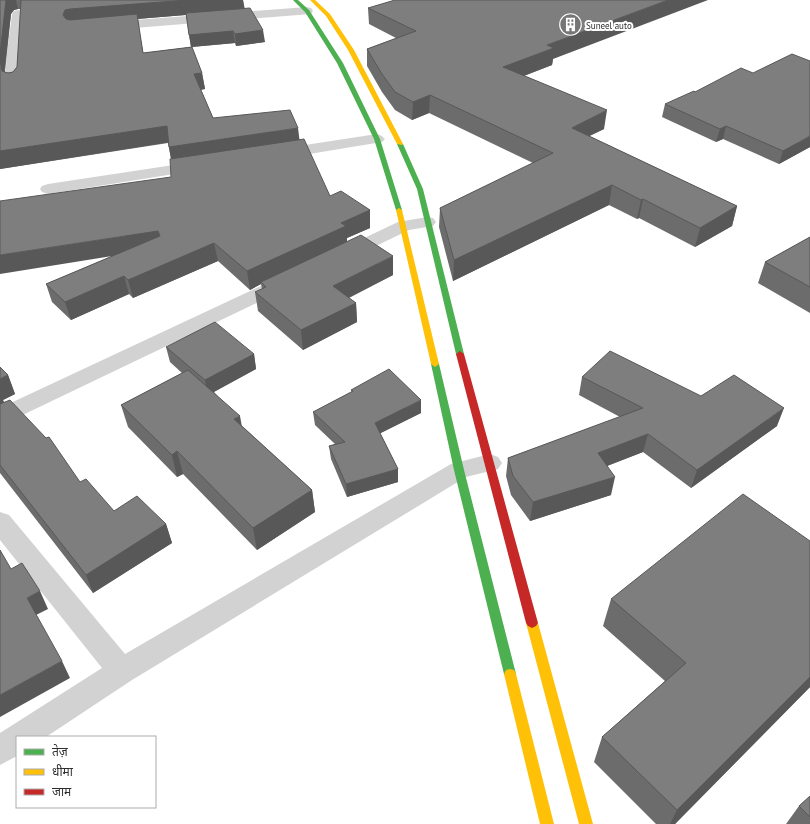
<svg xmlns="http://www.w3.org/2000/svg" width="810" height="824" viewBox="0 0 810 824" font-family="'PT Sans','Noto Sans Devanagari',sans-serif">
	<rect width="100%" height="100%" fill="#fff"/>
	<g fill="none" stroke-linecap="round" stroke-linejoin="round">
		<path fill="#d2d2d2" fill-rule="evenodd" d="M307,7L311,8L313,11L311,14L109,30L105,29L103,26L105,23L109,22Z
			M18,10L22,11L24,14L20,83L18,86L13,87L8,86C2,78 11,27 12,14L14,11Z
			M377,134L382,136L385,139L382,142L279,159L274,157L271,154L274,151L279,149Z
			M200,161L206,163L208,166L206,169L48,194L42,192L40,189L42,186L48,184Z
			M427,217L433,218L436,222L433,226L409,230L351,258L345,259L339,258L336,254L339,250L398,222Z
			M283,277L290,279L292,283L290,287L8,422L0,425V408L276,279Z
			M490,454L498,457L502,463L498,469L466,477L132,680L46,737H17V756L0,765V733L102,668L0,540V512L9,515L125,654L451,464Z"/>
		<path fill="#4caf50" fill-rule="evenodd" d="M293,0H298L309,10L343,63L380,139L402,210L401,211L399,212L396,210L374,139L337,63L305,12Z
			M398,143L403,144L423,189L464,354L463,356H457L456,354L417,189L397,144Z
			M435,361L439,364L464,470L516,674L514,678L510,679L506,678L504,674L454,470L431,364Z"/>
		<path fill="#ffc107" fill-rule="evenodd" d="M310,0H315L330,14L354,50L403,144L402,145L397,144L348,50L326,16Z
			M399,208L402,210L439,364L435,367L431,364L396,210Z
			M532,618L536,620L538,623L593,824H579L526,623L528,620Z
			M510,669L514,670L516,674L554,824H540L504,674L506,670Z"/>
		<path fill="#c62828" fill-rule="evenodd" d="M460,351L464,354L538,623L536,626L532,628L528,626L526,623L456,354Z"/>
	</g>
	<path fill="#6c6c6c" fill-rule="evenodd" d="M0,0H243L244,9L265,42L236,46L235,43L192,47L202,73L205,89L201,90L213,118L299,139L330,196L370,210V228L347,238V242L393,275L349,298L356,303L357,322L303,350L258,311L255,292L262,289L261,284L250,290L218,261L133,298L129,294L71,320L52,302L46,284L110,257L171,177V159L168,143L0,169ZM18,9H21L17,67L13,72L8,73L5,72L11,14L14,10ZM186,15L191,47L143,53L137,19Z
		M368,8L553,59L552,65L524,76L604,129L589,136L737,206L732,226L695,247L639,218L637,219L609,205L453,281L439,227L440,208L533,163L429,113L412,120L395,110L382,92L367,66V49L396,38L369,24Z
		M665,104L810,147L779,164L723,139L716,142L662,117Z
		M810,237V313L758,283L765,262Z
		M166,347L254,354L256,369L214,392L242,426L312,490L315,512L257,550L183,474L177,477L128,427L121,405L182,373L170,362Z
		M0,367L8,375L15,394L3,400L4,403L80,482L114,511L166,524L172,543L93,593L0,473Z
		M582,377L701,396L777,426L691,488L643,452L607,466L611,495L530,521L511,495L506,476L508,458L620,417L579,395Z
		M351,390L421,413L380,433L398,469V482L347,497L331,459L329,446L335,444L315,425L313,412L352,392Z
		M611,599L810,687L675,824H656L594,762L602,737L665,681L603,626Z
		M810,796V824H786L799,806Z"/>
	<path fill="#585858" d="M6,0H16L18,9L14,10L11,14L4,73L2,71L0,60V54Z
		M188,0H243L245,10L137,19L146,68L69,25L63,15L65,10L70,9Z
		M668,0H708L553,59L552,65L502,84L503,67L547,45Z
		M263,30L265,42L236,46L235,34Z
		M233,31L235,43L191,47L189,35Z
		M202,73L205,89L196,90L194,74Z
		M430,95L429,113L412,120L413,102Z
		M607,110L604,129L569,146L572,128Z
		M167,126L170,142L0,169V151Z
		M726,126L723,139L716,142L720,129Z
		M298,128L300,144L172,164L169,147Z
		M810,136V147L779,164L783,151Z
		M612,185L609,205L453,281L454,260Z
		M643,199L639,218L637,219L641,200Z
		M737,206L732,226L695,247L700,228Z
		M370,210V228L347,238V244L261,282V284L250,290L247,271L341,223Z
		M158,231L162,248L0,274V255Z
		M214,243L218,261L133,298L128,280Z
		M393,256V275L334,305L333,286Z
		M124,276L129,294L71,320L65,302Z
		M356,303L357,322L303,350L301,330Z
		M254,354L256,369L208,395L205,380Z
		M8,375L15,394L3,400L5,404L0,407V379Z
		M421,400V413L375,436V423Z
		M784,408L777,426L691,488L697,470Z
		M240,416L244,438L234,419Z
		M648,434L643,452L594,471L598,453Z
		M177,451L183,474L177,477L172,455Z
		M398,469V482L347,497L346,484Z
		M615,477L611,495L530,521L533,502Z
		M312,490L315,512L257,550L253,528Z
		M166,524L172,543L93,593L86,575Z
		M40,591L48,609L36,615L27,598Z
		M62,661L70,678L0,717V695Z
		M810,677V687L675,824H670L677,810Z"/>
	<path fill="#7e7e7e" stroke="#585858" d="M0,0H6L0,54Z
		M21,0H188L70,9L65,10L63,15L66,19L70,20L137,14L143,53L192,47L202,73L194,74L213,118L290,110L298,128L169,147L167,126L0,151V60L2,71L8,73L13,72L17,67Z
		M395,0H668L547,45L554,48L503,67L607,110L572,128L737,206L700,228L643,199L641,200L612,185L454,260L440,208L553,153L430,95L413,102L395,92L382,74L367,49L416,31L368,8Z
		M250,8L263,30L235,34L233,31L189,35L186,13Z
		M792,54L810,61V136L783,151L726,126L720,129L665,104L694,91L695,92L741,68L753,73Z
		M304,139L330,196L341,191L370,210L341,223L346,226L247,271L214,243L128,280L124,276L65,302L46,284L160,236L158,231L0,255V201L171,177L170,159Z
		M361,235L393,256L333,286L356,303L301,330L255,292L266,287L261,282Z
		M810,237V287L765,262Z
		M215,322L254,354L205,380L166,347Z
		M610,351L701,396L734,375L784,408L697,470L648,434L598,453L615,477L533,502L513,476L508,458L643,408L582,377Z
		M0,367L8,375L0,379Z
		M389,369L421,400L375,423L398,469L346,484L329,446L345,442L313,412L353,391L351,390Z
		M188,370L240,416L234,419L312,490L253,528L177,451L172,455L121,405Z
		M10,400L46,438L49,437L80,482L86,479L114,511L137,496L166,524L86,575L0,465V404Z
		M743,494L810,541V677L677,810L602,737L686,663L611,599Z
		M0,550L11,569L22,563L40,591L27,598L62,661L0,695Z
		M810,796V817L799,806Z"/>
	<defs>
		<symbol id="building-disc" viewBox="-11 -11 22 22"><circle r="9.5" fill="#767676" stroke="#fff"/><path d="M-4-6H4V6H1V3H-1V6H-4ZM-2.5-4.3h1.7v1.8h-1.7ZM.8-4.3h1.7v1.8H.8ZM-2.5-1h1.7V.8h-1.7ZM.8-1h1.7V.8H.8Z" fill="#fff"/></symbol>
	</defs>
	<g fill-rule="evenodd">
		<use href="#building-disc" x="558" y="12" width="25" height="25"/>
	</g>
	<g text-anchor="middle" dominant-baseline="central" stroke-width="4" stroke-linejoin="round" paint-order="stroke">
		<g font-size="9" fill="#2d2d2d" stroke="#fff" text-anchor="start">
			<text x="586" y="25">Suneel auto</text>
		</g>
	</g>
	<rect x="16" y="736" width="140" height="72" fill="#ffffff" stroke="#ababab"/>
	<rect x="24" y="749" width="20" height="6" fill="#4caf50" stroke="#ababab"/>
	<text x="52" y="756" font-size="12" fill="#2d2d2d">तेज़</text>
	<rect x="24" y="769" width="20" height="6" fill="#ffc107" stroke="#ababab"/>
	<text x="52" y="776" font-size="12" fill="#2d2d2d">धीमा</text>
	<rect x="24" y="789" width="20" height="6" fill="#c62828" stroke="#ababab"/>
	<text x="52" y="796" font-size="12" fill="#2d2d2d">जाम</text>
</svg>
